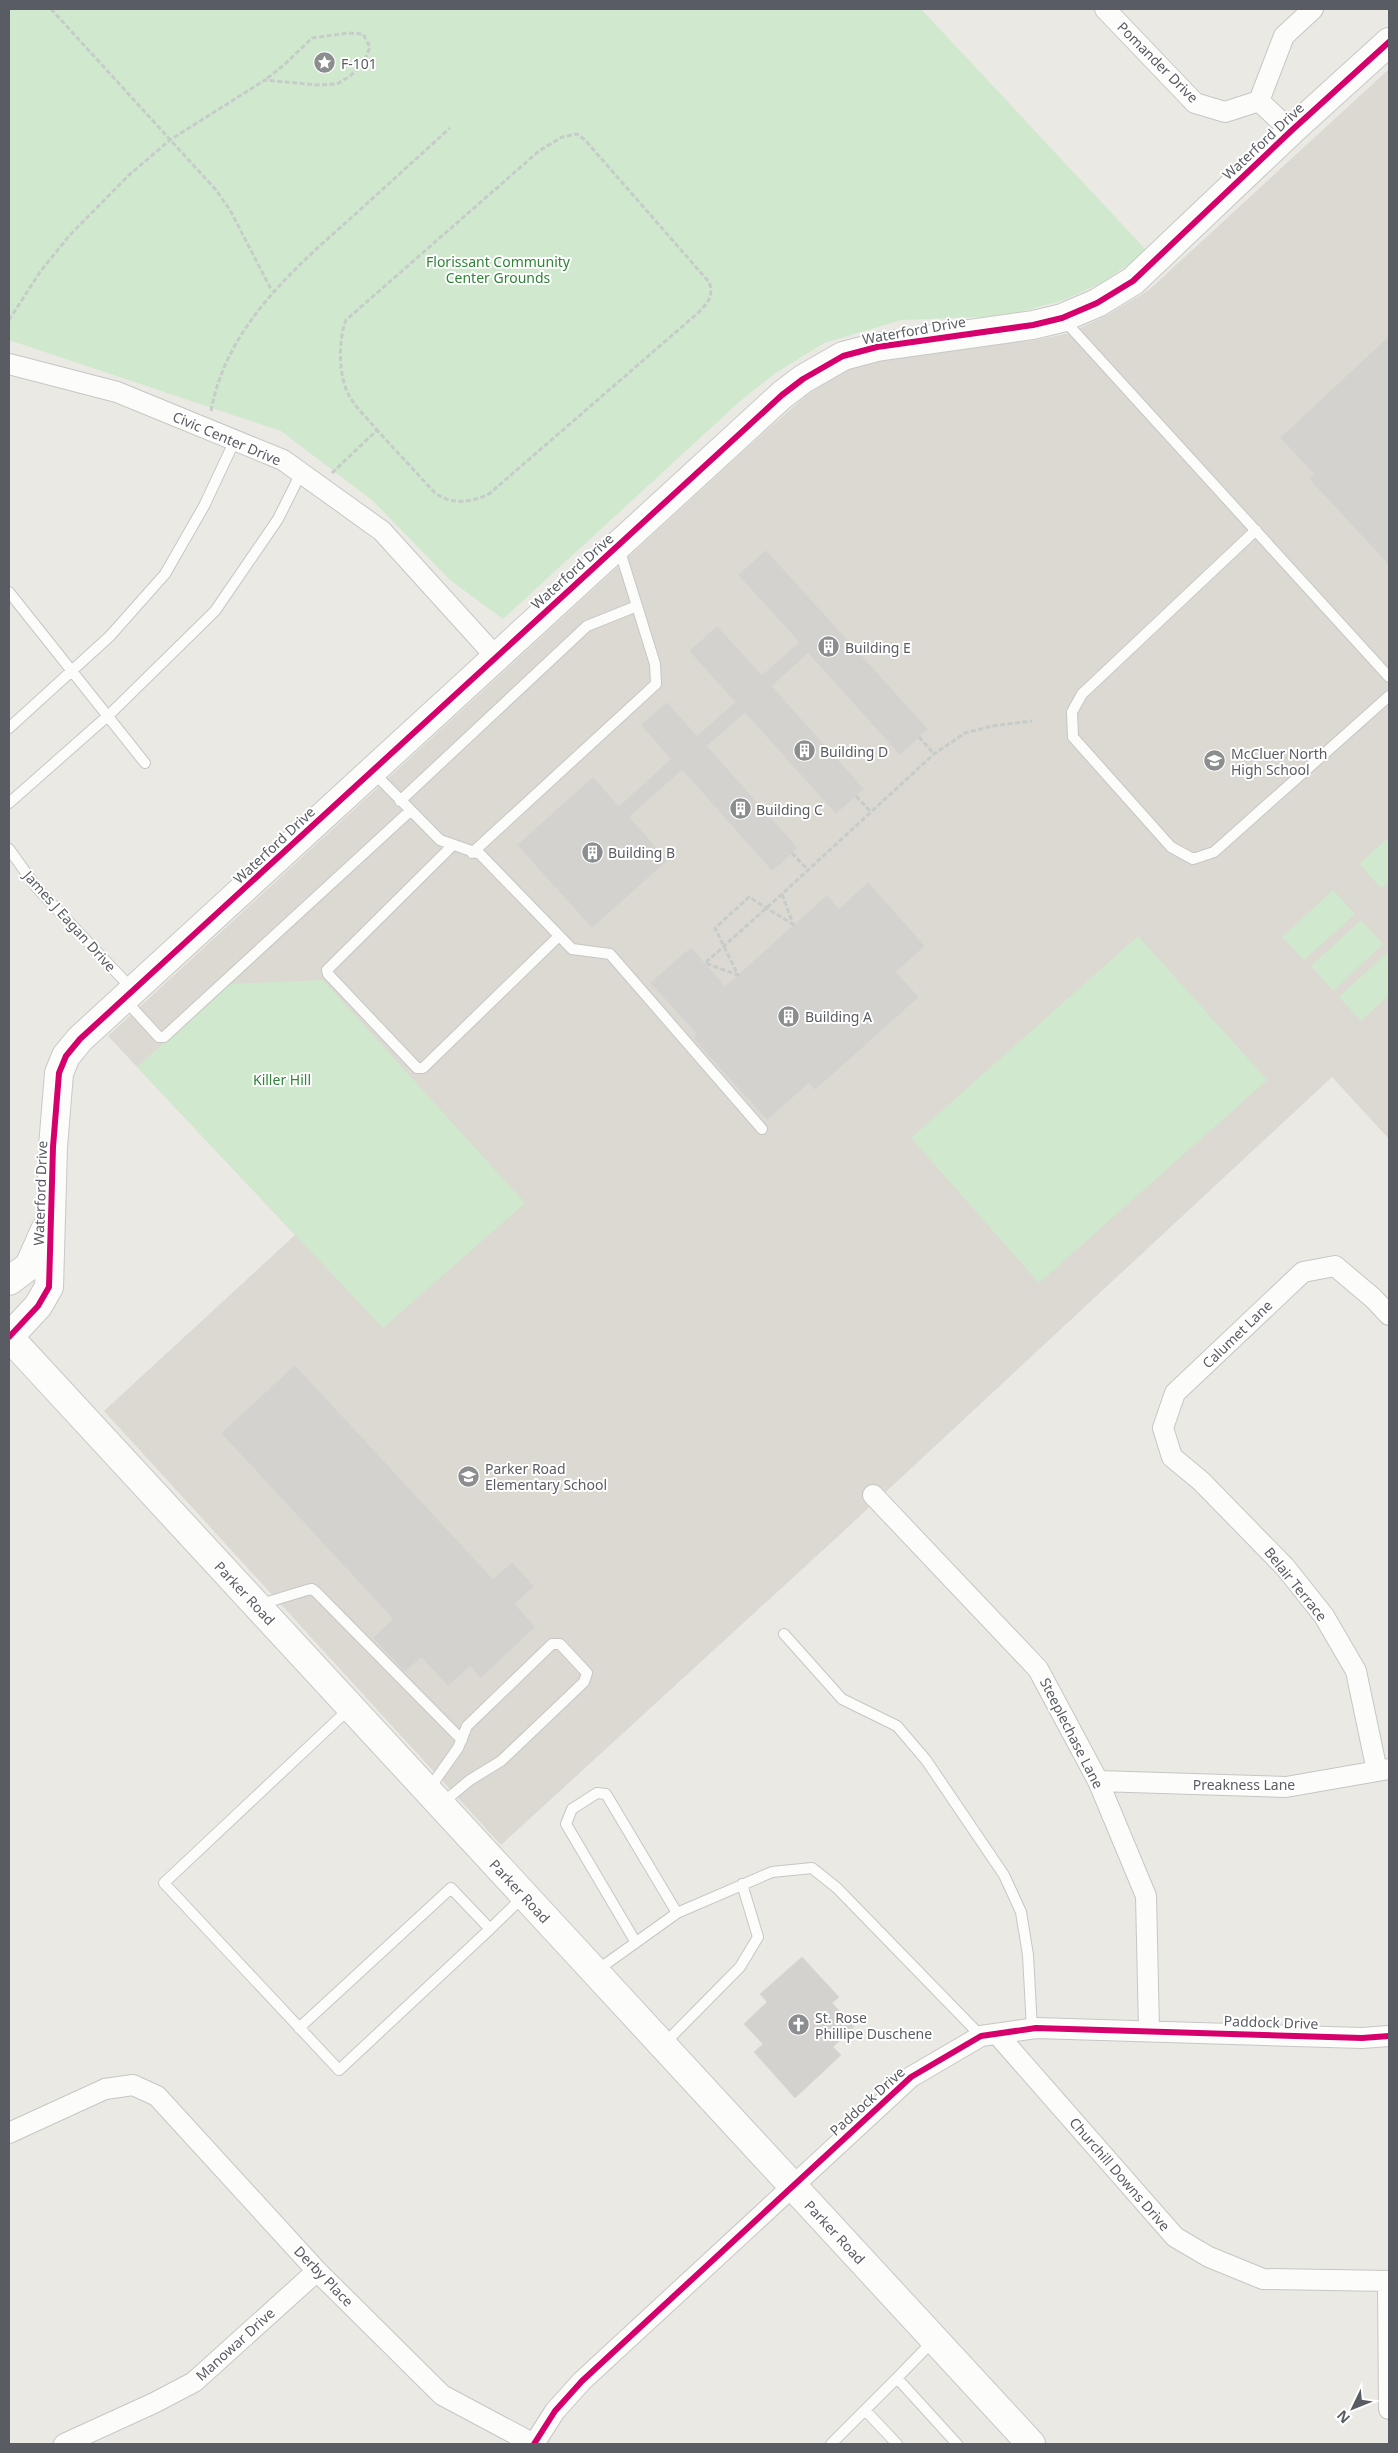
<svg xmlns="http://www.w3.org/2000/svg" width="1398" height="2453" viewBox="0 0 1398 2453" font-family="'Noto Sans',sans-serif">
	<rect width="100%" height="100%" fill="#eae9e3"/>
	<path fill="#dbd9d1" d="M1389,69V1139L1332,1077L834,1540L501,1845L104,1411L295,1235L108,1036L749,446L808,394L844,371L880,360L927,352L1036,340L1070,333L1109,314L1149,290Z"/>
	<path fill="#d0e8ce" d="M9,9H921L1147,251L1105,281L1064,300L1004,316L901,320L824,343L774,374L738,403L503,619L450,580L372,500L281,431L9,340Z
		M1389,837V881L1381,888L1359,864Z
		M1333,890L1355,914L1304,960L1282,937Z
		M1361,920L1383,944L1333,991L1311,966Z
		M1138,936L1267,1080L1039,1283L911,1138Z
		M1389,951V995L1361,1021L1339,997Z
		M323,980L525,1203L383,1328L137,1067L229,984Z"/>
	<path fill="#d3d2ce" stroke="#dad8d2" d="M1389,336V565L1309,479L1314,474L1280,438Z
		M766,550L928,729L900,755L808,653L772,686L864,789L836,814L745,713L707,746L798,848L772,871L682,770L629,817L668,860L592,928L517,845L593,777L619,806L671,759L641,725L667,702L697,736L735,702L689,651L717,626L762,675L799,642L738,575Z
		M868,882L925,946L896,972L919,997L815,1090L809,1083L767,1120L693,1038L697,1034L650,983L691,947L725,986L827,895L839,909Z
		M295,1365L493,1579L512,1562L534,1586L515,1604L535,1627L481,1678L470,1666L448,1686L421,1657L405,1672L373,1638L393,1619L221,1433Z
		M802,1957L839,1997L832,2003L854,2027L833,2047L841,2055L795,2098L754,2052L763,2044L744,2024L767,2002L760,1994Z"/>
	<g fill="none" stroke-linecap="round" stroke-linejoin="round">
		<defs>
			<path id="lane" d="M1063,319L1389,677
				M1256,530L1082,694L1072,712L1073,737L1171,847L1193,859L1214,852L1389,696
				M9,592L145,763
				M9,728L110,636L165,574L204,506L235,440
				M373,772L440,840L480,854L572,949L610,954L762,1129
				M400,801L587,626L637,606
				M9,803L111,713L215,611L278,519L301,473
				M453,845L327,970L328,974L417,1068H423L559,936
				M9,849L37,888L133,990
				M472,853L656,684L655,664L619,548
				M125,1000L159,1037H164L410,811
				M258,1605L307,1590L312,1589L316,1592L462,1740
				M784,1634L842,1699L897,1726L926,1760L1004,1875L1021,1912L1028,1955L1032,2029
				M429,1789L458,1748L467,1726L552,1644H560L587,1673L584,1682L501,1761L470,1780L441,1804
				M490,1929L524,1896
				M635,1941L566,1824L572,1809L597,1793L606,1794L677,1913
				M596,1971L677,1913L772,1872L812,1868L837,1888L981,2036
				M299,2028L451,1888L490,1929L339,2070L164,1883L350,1708
				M663,2045L740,1967L758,1937L742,1884
				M934,2340L897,2378L957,2444
				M865,2410L897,2444
				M831,2444L897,2378"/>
			<path id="street" d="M1105,9L1195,103L1225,112L1259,101L1291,131
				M1259,101L1284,36L1313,9
				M9,364L117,392L283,460L382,531L496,657
				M873,1495L1038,1669L1098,1781L1146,1896L1149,2030
				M1377,1771L1356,1671L1324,1616L1285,1567L1201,1481L1172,1457L1163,1428L1175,1393L1303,1272L1335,1266L1373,1298L1389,1315
				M1098,1781L1286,1787L1389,1769
				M997,2034L1175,2237L1209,2257L1263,2279L1389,2281
				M9,2133L105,2089L133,2085L157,2096L317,2271L442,2395L534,2444
				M1388,2281L1389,2409
				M64,2444L154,2403L194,2382L317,2271
				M534,2444L555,2411L582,2381L911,2077L981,2036L1036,2028L1362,2038L1389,2036"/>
			<path id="secondary" d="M9,1281L29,1266L45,1230
				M9,1337L38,1306L49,1287L53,1147L59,1073L66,1056L80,1039L782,395L803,379L843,356L877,347L1033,325L1062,318L1097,303L1133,281L1291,131L1389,42
				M9,1337L1031,2444"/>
		</defs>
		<use href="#lane" stroke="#c6c7c5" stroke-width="12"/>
		<use href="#street" stroke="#c6c7c5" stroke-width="22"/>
		<use href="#secondary" stroke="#c7c8c7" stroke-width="30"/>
		<path stroke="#c6ccc9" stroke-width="3" stroke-dasharray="5 2.5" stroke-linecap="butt" d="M51,9L216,190L230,210L272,291
			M9,320L40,272L69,236L129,175L170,140L265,80L317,85L337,84L350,76L364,62L370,47L363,34L348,33L312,38L284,65L265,80
			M211,411C226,328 291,271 351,218C384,188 417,158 450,128
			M332,473L377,430C368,419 357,409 350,397C338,378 338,340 346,320L539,151L562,137L577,134L585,140L709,282C714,295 708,303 699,312L489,494C470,503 452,505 435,493L377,430
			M919,737L934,754
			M856,796L871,812
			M792,853L808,870
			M782,894L793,924
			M794,925L749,897L715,928L738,975L705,963C731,940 756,917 782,894L934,754L965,733L992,726L1032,721"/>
		<use href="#lane" stroke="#fcfcfb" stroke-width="10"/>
		<use href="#street" stroke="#fcfcfb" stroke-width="20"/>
		<use href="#secondary" stroke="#fcfcfb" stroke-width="28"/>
		<defs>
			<path id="cycleway" d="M9,1337L38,1306L49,1287L53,1147L59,1073L66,1056L80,1039L782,395L803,379L843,356L877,347L1033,325L1062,318L1097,303L1133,281L1291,131L1389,42
				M534,2444L555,2411L582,2381L911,2077L981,2036L1036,2028L1362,2038L1389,2036"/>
		</defs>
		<use href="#cycleway" stroke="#fff" stroke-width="9"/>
		<use href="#cycleway" stroke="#d6006c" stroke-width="6"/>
	</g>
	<defs>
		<symbol id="sight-disc" viewBox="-11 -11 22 22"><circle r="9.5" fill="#8c8d8f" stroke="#fff"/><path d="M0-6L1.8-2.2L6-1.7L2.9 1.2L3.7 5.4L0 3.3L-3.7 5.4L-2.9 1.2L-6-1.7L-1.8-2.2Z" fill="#fff"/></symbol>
		<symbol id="building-disc" viewBox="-11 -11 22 22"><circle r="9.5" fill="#8c8d8f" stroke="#fff"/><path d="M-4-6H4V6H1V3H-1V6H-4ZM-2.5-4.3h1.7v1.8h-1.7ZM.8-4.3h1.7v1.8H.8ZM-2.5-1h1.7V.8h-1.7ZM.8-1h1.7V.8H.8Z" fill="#fff"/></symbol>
		<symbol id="school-disc" viewBox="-11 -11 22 22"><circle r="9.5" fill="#8c8d8f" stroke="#fff"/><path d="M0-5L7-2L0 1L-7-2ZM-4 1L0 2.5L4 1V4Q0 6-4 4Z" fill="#fff"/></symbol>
		<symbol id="church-disc" viewBox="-11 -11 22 22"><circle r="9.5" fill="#8c8d8f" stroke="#fff"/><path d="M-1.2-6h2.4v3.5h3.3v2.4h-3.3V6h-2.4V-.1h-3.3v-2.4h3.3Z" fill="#fff"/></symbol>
	</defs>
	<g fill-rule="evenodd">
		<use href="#sight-disc" x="312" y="50" width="25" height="25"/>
		<use href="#building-disc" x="816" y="634" width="25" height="25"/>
		<use href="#building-disc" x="792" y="738" width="25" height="25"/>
		<use href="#school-disc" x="1202" y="748" width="25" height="25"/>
		<use href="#building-disc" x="728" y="796" width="25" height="25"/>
		<use href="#building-disc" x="580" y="840" width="25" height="25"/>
		<use href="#building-disc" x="776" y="1004" width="25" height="25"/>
		<use href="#school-disc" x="456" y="1464" width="25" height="25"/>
		<use href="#church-disc" x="786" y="2012" width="25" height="25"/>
	</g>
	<g text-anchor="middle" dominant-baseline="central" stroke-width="4" stroke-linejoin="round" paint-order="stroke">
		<g font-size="14" fill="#595c62" stroke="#fff">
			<text transform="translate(1158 62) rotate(45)">Pomander Drive</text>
			<text transform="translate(1263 141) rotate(-43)">Waterford Drive</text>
			<text transform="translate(914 330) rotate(-10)">Waterford Drive</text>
			<text transform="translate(227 438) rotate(23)">Civic Center Drive</text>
			<text transform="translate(572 571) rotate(-42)">Waterford Drive</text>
			<text transform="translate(274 845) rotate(-43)">Waterford Drive</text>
			<text transform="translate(70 921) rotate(48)">James J Eagan Drive</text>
			<text transform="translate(40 1193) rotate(-88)">Waterford Drive</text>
			<text transform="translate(1237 1334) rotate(-44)">Calumet Lane</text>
			<text transform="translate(1296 1584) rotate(51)">Belair Terrace</text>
			<text transform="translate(245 1593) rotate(47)">Parker Road</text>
			<text transform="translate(1072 1733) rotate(63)">Steeplechase Lane</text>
			<text x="1244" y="1784">Preakness Lane</text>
			<text transform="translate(520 1891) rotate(47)">Parker Road</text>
			<text transform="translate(1271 2022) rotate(2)">Paddock Drive</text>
			<text transform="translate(867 2101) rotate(-42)">Paddock Drive</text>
			<text transform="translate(1120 2174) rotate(49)">Churchill Downs Drive</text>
			<text transform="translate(835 2232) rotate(47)">Parker Road</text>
			<text transform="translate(324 2276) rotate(46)">Derby Place</text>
			<text transform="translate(235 2344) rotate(-42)">Manowar Drive</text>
		</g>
		<g font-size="14" fill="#595c62" stroke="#fff" text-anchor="start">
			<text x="341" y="63">F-101</text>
			<text x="845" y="647">Building E</text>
			<text x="820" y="751">Building D</text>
			<text x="1231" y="753">McCluer North<tspan x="1231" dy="16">High School</tspan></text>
			<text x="756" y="809">Building C</text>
			<text x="608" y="852">Building B</text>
			<text x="805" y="1016">Building A</text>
			<text x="485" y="1468">Parker Road<tspan x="485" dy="16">Elementary School</tspan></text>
			<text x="815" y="2017">St. Rose<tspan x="815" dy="16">Phillipe Duschene</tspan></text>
		</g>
		<g font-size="14" fill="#2e8437" stroke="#fff">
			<text x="498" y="261">Florissant Community<tspan x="498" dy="16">Center Grounds</tspan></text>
			<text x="282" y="1079">Killer Hill</text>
		</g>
	</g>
	<rect width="1398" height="2453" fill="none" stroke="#595c62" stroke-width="20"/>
	<g transform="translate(1353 2408) rotate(227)" stroke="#ffffff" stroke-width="4" paint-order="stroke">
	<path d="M0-4L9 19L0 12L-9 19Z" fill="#595c62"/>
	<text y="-8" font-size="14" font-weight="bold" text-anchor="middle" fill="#595c62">N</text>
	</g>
</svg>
